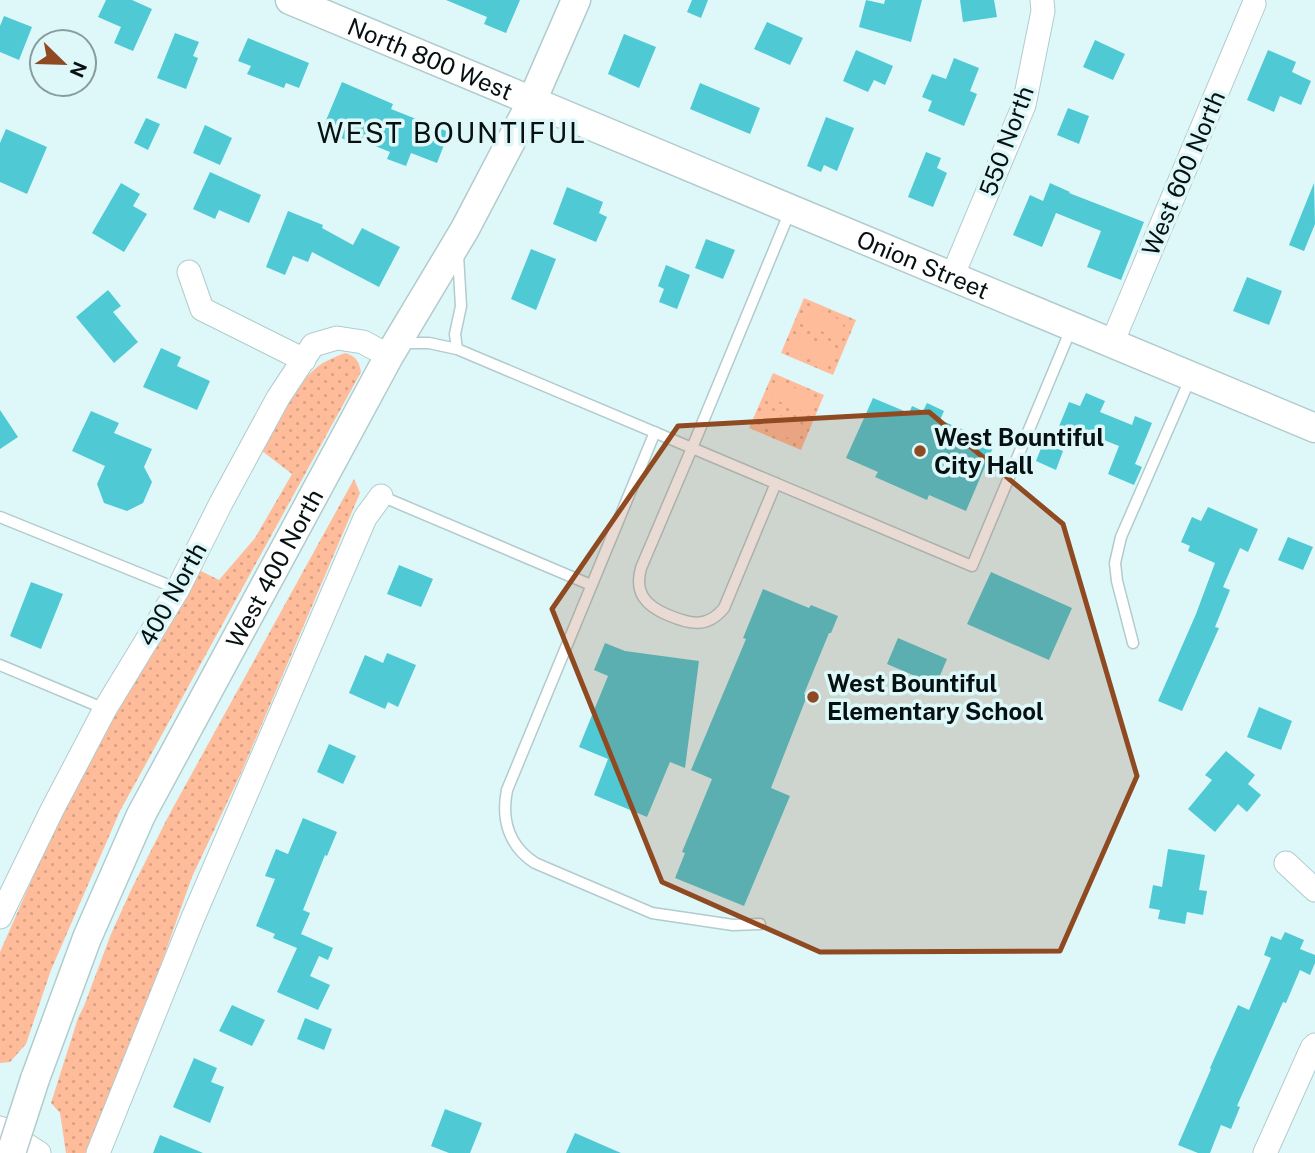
<svg xmlns="http://www.w3.org/2000/svg" width="1315" height="1153" viewBox="0 0 1315 1153" font-family="'Public Sans',sans-serif">
	<defs>
		<pattern id="grass-dots" width="8" height="8" patternUnits="userSpaceOnUse" patternTransform="scale(1.75)"><rect width="8" height="8" fill="#ffbc9a"/><path d="M2 2h.1M6 6h.1" fill="none" stroke="#d9a184" stroke-width="1.8" stroke-linecap="round"/></pattern>
	</defs>
	<rect width="100%" height="100%" fill="#def8fa"/>
	<path fill="url(#grass-dots)" d="M804,298L856,320L833,375L781,353Z
		M345,353C356,356 359,361 361,372L120,811L51,970L26,1044L10,1062L0,1063V952L73,786L197,569L219,580L255,538L292,474L262,451C277,423 291,389 316,368C324,361 335,357 345,353Z
		M773,373L824,395L801,450L749,428Z
		M354,479L360,493L241,773L192,877L152,990L90,1149L85,1153H66L60,1113L51,1103L78,1018L84,1006L111,934L131,890L169,815Z"/>
	<path fill="#ffbc9a" d="M809,307L845,322L838,338L802,323Z
		M798,334L834,349L827,365L791,351Z
		M778,381L814,396L807,413L771,398Z
		M766,410L802,424L795,441L760,426Z"/>
	<path fill="#4fc9d4" d="M106,0H132L152,9L133,51L114,43L121,27L98,17Z
		M446,0H520L506,33L484,24L487,17Z
		M692,0H708L701,18L687,12Z
		M866,0L884,4L885,0H922L911,42L859,27Z
		M960,0H994L997,17L963,22Z
		M4,16L32,27L19,60L0,52V26Z
		M767,22L803,38L790,65L754,49Z
		M175,33L199,42L193,56L198,58L186,89L157,78Z
		M624,34L656,47L639,88L608,74Z
		M248,38L309,63L299,88L286,83L284,88L247,74L251,66L238,61Z
		M1095,40L1125,54L1113,80L1083,67Z
		M856,50L893,66L885,85L874,80L868,92L843,81Z
		M1268,50L1296,62L1292,72L1311,81L1301,105L1280,96L1274,112L1247,100Z
		M954,58L979,68L970,91L977,94L964,126L928,111L932,101L922,97L932,74L946,79Z
		M342,82L393,104L391,109L449,132L437,163L411,153L406,166L387,159L390,152L348,135L346,140L322,130Z
		M700,83L760,108L750,134L690,109Z
		M1068,108L1089,116L1079,144L1057,135Z
		M826,117L854,128L837,171L824,165L821,172L807,166Z
		M146,118L160,124L148,150L134,143Z
		M205,125L232,138L220,165L193,153Z
		M6,129L47,147L27,194L0,182V143Z
		M926,152L941,158L937,168L947,173L933,207L908,197Z
		M210,172L261,195L249,223L219,210L215,219L193,209Z
		M121,183L140,194L133,206L147,214L124,252L92,233Z
		M1050,183L1070,192L1069,193L1144,222L1121,280L1087,267L1101,231L1056,213L1042,247L1013,235L1030,195L1043,201Z
		M1314,183L1315,224L1304,251L1289,245Z
		M567,187L603,202L599,213L607,217L596,242L553,224Z
		M288,211L323,225L322,228L353,245L362,228L400,247L379,287L312,252L308,262L293,256L285,275L266,267Z
		M706,239L735,250L723,279L695,268Z
		M531,249L556,259L536,310L511,299Z
		M666,265L690,275L677,309L659,302L664,289L658,286Z
		M1247,277L1282,291L1269,325L1233,311Z
		M108,290L121,306L113,312L138,342L114,363L76,317Z
		M161,348L181,357L177,366L210,381L197,410L143,387Z
		M1086,393L1105,401L1100,412L1132,425L1135,416L1152,423L1135,464L1142,467L1134,485L1108,474L1119,446L1091,435L1085,449L1055,436L1069,402L1080,406Z
		M873,398L909,413L912,406L923,411L927,403L944,411L940,420L995,443L966,511L929,495L927,500L875,477L878,472L846,458Z
		M0,410L18,437L0,449Z
		M91,411L119,423L114,433L152,449L144,467L152,482L143,503L127,511L104,503L97,484L105,466L72,451Z
		M1043,443L1063,451L1056,470L1036,461Z
		M1208,507L1258,529L1248,552L1240,548L1223,587L1230,590L1215,627L1219,628L1182,711L1158,701L1196,614L1215,563L1188,551L1190,546L1181,542L1192,517L1201,521Z
		M1288,537L1313,547L1303,570L1278,560Z
		M399,565L433,579L421,607L387,594Z
		M991,572L1072,608L1049,660L967,624Z
		M31,582L63,594L41,649L10,636Z
		M763,589L809,608L811,605L838,616L831,633H829L804,694L807,696L771,788L790,796L744,906L675,878L685,853L682,852L712,779L691,770L746,639L743,638Z
		M898,638L947,659L936,685L887,664Z
		M605,643L625,651L699,661L685,768L670,762L647,817L594,795L608,759L579,747L608,676L594,670Z
		M387,653L416,665L398,707L388,702L385,709L349,693L365,655L383,663Z
		M1259,707L1292,721L1281,750L1247,737Z
		M329,744L356,756L343,784L317,772Z
		M1226,751L1255,775L1248,784L1261,795L1247,812L1238,804L1215,832L1188,809L1212,780L1205,775Z
		M303,818L337,832L327,856L325,855L303,910L310,913L301,934L333,948L328,960L319,956L310,976L330,985L318,1010L277,992L297,948L273,938L275,934L256,926L275,879L265,876L276,849L288,854Z
		M1168,849L1205,855L1199,890L1207,891L1203,915L1187,912L1185,924L1158,919L1160,910L1149,908L1153,885L1162,887Z
		M1285,932L1304,940L1300,949L1315,955V963L1310,975L1300,970L1286,1003L1283,1002L1237,1106L1240,1107L1231,1129L1221,1125L1210,1153H1198L1178,1145L1211,1069L1210,1068L1238,1005L1249,1010L1271,958L1264,955L1271,936L1281,940Z
		M232,1005L265,1020L252,1046L219,1031Z
		M305,1018L332,1029L324,1050L297,1039Z
		M194,1058L217,1068L211,1082L224,1087L210,1123L173,1107Z
		M445,1109L482,1123L470,1153H449L431,1146Z
		M575,1133L621,1153H566Z
		M160,1135L203,1153H153Z"/>
	<g fill="none" stroke-linecap="round" stroke-linejoin="round">
		<defs>
			<path id="service" d="M790,211L692,448L972,566L1071,329
				M398,343H429L457,349L692,448L641,568C634,593 646,606 668,615C689,624 707,629 724,608L776,483
				M457,349L455,334L461,306L458,255
				M655,432L507,790C501,820 509,846 535,863L652,913L733,925L760,924
				M381,496L591,585
				M0,517L178,589
				M1133,643L1117,581L1115,563L1121,537L1190,379
				M0,665L105,709"/>
			<path id="minor" d="M189,272L202,309L304,360
				M952,277L1024,105L1043,11L1042,0
				M1112,343L1254,4
				M1286,863L1315,890
				M0,917L52,810L105,709L178,589L221,503L278,398L313,345L337,338L363,342L389,356
				M0,1128L39,1153
				M98,1153L192,920L365,518L381,496
				M1265,1153L1312,1048L1315,1045"/>
			<g id="tertiary">
				<path id="s1" d="M290,0L1315,428"/>
				<path id="s2" d="M35,1079L87,938L141,815L389,356L465,229L532,101L576,0"/>
			</g>
		</defs>
		<use href="#service" stroke="#b2cbcd" stroke-width="13"/>
		<use href="#minor" stroke="#b2cbcd" stroke-width="25"/>
		<use href="#tertiary" stroke="#b2cbcd" stroke-width="31"/>
		<use href="#service" stroke="#fff" stroke-width="10"/>
		<use href="#minor" stroke="#fff" stroke-width="23"/>
		<use href="#tertiary" stroke="#fff" stroke-width="28"/>
		<defs>
			<path id="tertiary-bridge" d="M11,1153L35,1079"/>
		</defs>
		<use href="#tertiary-bridge" stroke="#b2cbcd" stroke-width="31" stroke-linecap="butt"/>
		<use href="#tertiary-bridge" stroke="#fff" stroke-width="28"/>
	</g>
	<path fill="#904a21" fill-opacity="0.2" stroke="#904a21" stroke-width="5" stroke-linejoin="round" d="M929,412L1063,524L1137,776L1060,951L820,952L662,882L552,609L678,426Z"/>
	<g fill="#904a21" stroke="#def8fa" stroke-width="2.5">
		<circle cx="920" cy="451" r="7"/>
		<circle cx="813" cy="697" r="7"/>
	</g>
	<g text-anchor="middle" dominant-baseline="central" stroke-width="7" stroke-linejoin="round" paint-order="stroke">
		<g font-size="24" fill="#081112" stroke="#def8fa">
			<text stroke="none"><textPath href="#s1" startOffset="152">North 800 West</textPath></text>
			<text transform="translate(1006 141) rotate(-70)">550 North</text>
			<text transform="translate(1183 173) rotate(-67)">West 600 North</text>
			<text stroke="none"><textPath href="#s1" startOffset="686">Onion Street</textPath></text>
			<text stroke="none"><textPath href="#s2" startOffset="565">West 400 North</textPath></text>
			<text transform="translate(172 594) rotate(-61)">400 North</text>
		</g>
		<g font-size="24" font-weight="bold" fill="#081112" stroke="#def8fa" text-anchor="start">
			<text x="934" y="437">West Bountiful<tspan x="934" dy="28">City Hall</tspan></text>
			<text x="827" y="683">West Bountiful<tspan x="827" dy="28">Elementary School</tspan></text>
		</g>
		<g font-size="28" letter-spacing="2" fill="#081112" stroke="#def8fa">
			<text x="452" y="132">WEST BOUNTIFUL</text>
		</g>
	</g>
	<g transform="translate(63 63) rotate(113)"><circle r="33" fill="#def8fa" stroke="#889c9d" stroke-width="2"/>
	<path d="M0-5L12 26L0 18L-12 26Z" fill="#904a21"/>
	<text y="-10" font-size="19" font-weight="bold" text-anchor="middle" fill="#081112">N</text>
	</g>
</svg>
